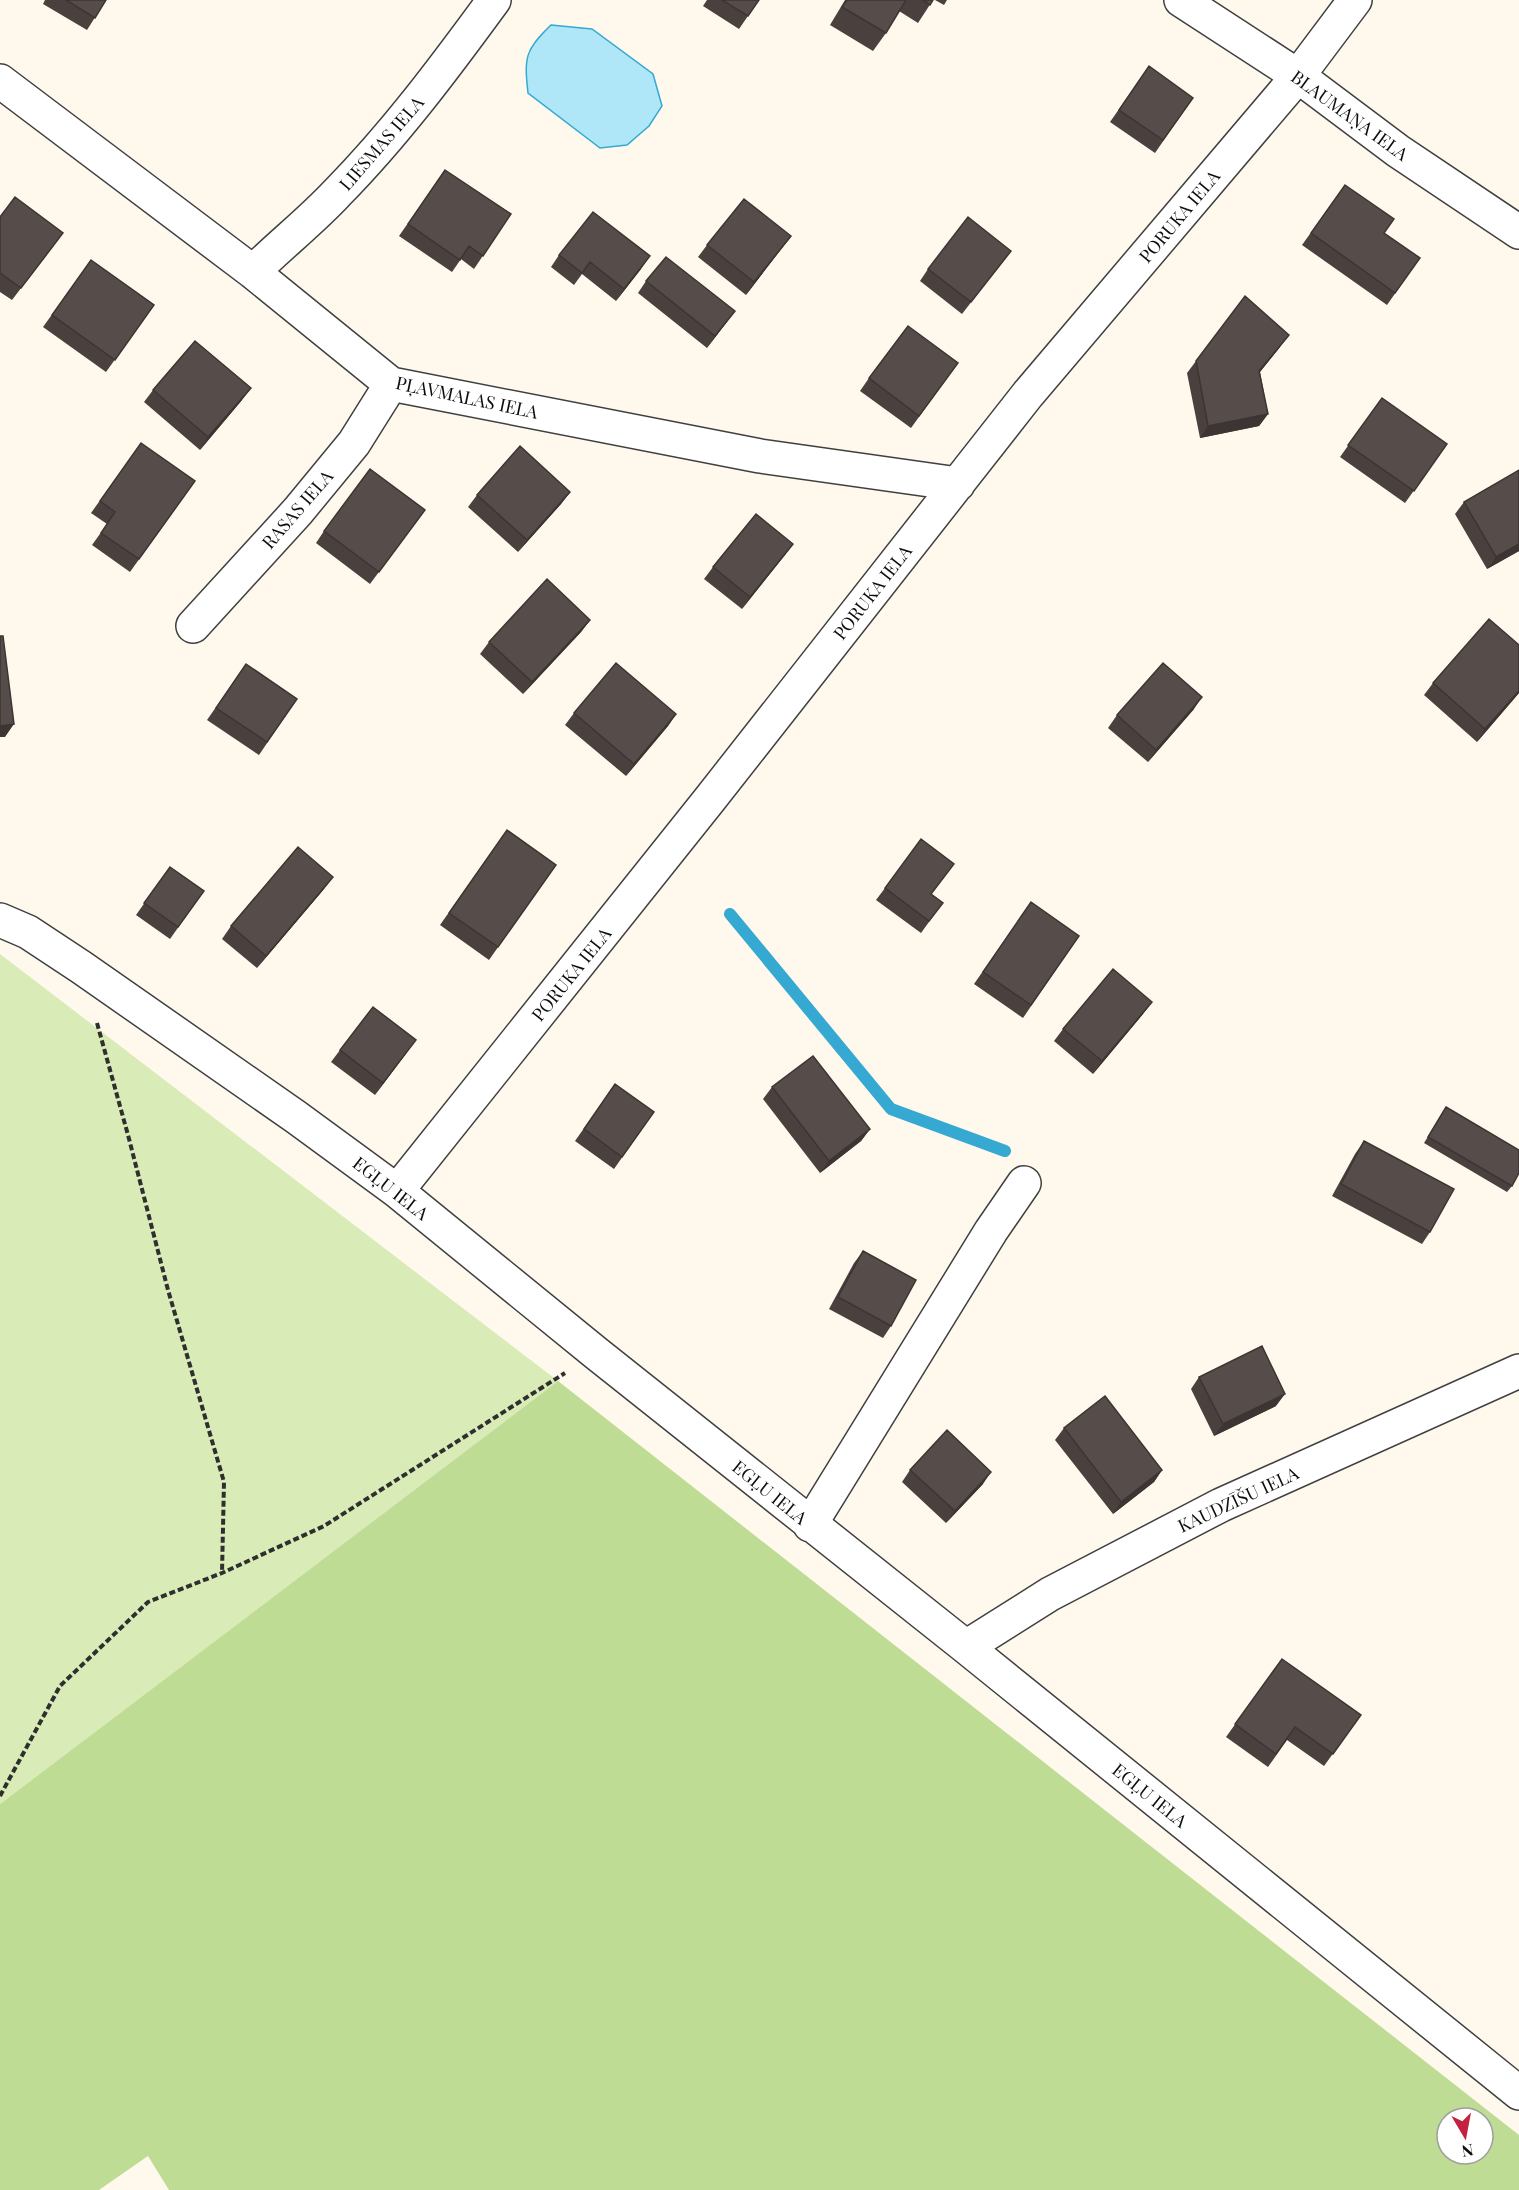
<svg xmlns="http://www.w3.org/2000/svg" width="1519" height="2190" viewBox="0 0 1519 2190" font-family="'Playfair Display',serif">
	<rect width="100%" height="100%" fill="#fff9ed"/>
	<path fill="#d9ebb6" d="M0,954L558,1381L0,1804Z"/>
	<path fill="#bfdc95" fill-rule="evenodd" d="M558,1381L1519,2135V2190H169L148,2156L99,2190H0V1804ZM1447,2118H1483V2154H1447Z"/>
	<path fill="#b0e7f8" stroke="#35a9d1" stroke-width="1.5" d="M551,25L592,29L653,74L662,106L649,126L627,145L600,148L528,93C524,57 525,50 551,25Z"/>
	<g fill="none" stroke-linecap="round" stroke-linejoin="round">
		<path stroke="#35a9d1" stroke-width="12" d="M730,914L891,1109L1005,1151"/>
		<defs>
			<path id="minor" d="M1181,0L1298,76L1398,151L1519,232
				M0,81L253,272L391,384L760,456L958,484
				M253,272C280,245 311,221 337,193C395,134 445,67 494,0
				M193,626L298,511L354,443L391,384
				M0,920L28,932L81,967L296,1117L397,1191L596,1353L966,1647L1519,2093
				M397,1191L710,799L1028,394L1298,76L1355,0
				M810,1525L991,1231L1024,1183
				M966,1647L1050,1594L1221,1505L1519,1371"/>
		</defs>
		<use href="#minor" stroke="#404040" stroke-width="36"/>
		<path stroke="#2f2f2f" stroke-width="4" stroke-dasharray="6 3" stroke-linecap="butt" d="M97,1023L128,1135L168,1290L224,1482L222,1573
			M0,1796L60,1686L148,1602L222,1573L324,1526L565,1373"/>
		<use href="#minor" stroke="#fff" stroke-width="33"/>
	</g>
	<path fill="#4a413f" d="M45,0H106L87,30L43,4Z
		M707,0H759L739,29L703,6Z
		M845,0H933L918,23L899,11L886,33L873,51L830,25Z
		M935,0H947L944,5Z
		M1149,66L1193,98L1155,153L1110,122Z
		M445,170L511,214L474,269L461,259L452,272L399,236Z
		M1345,185L1384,233L1420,258L1387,305L1302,245Z
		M0,217L54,245L12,300L0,292Z
		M791,236L746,295L698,257L707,245Z
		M1011,251L962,314L920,281L928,269Z
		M559,255L641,269L616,301L582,274L574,285L551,267Z
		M91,260L154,305L106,372L43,327Z
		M646,281L726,323L707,348L638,293Z
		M1280,347L1260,372L1268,414L1259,426L1200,438L1187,373L1196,361Z
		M958,363L911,428L860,391L869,378Z
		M153,390L242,400L200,450L144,402Z
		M1382,398L1447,444L1405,503L1340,457Z
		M141,443L195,481L130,572L92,545L107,524L91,513Z
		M1519,470V551L1487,569L1455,514L1464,502Z
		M570,492L561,504L518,552L468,507L477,495Z
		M425,510L370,584L316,543L324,531Z
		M793,544L784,556L742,609L704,579L713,567Z
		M590,620L581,632L523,694L480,654L489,642Z
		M1519,645V693L1477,742L1424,695L1433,683Z
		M246,664L297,699L259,755L207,720Z
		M1194,709L1148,762L1108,728L1117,715Z
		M574,713L676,714L668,726L626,776L565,725Z
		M507,830L556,865L489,960L440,925Z
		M170,867L204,891L170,939L136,915Z
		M945,876L931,894L934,915L921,933L876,900L885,888Z
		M324,889L257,968L222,939L231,926Z
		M1031,902L1079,936L1023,1018L974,984Z
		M1143,1014L1093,1074L1054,1041L1063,1029Z
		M340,1050L407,1052L375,1095L331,1062Z
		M615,1084L654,1112L614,1169L575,1141Z
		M772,1087L870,1129L861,1141L820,1173L763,1099Z
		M1446,1107L1512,1186L1507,1192L1424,1143Z
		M1364,1141L1430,1232L1422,1244L1332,1196L1355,1154Z
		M863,1251L891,1326L883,1338L829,1309L854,1263Z
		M1199,1377L1276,1406L1214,1436L1191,1389Z
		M1064,1428L1162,1470L1154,1482L1113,1514L1055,1440Z
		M910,1470L983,1484L946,1523L902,1482Z
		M1282,1659L1361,1715L1324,1766L1287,1740L1268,1767L1226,1737Z"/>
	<path fill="#3c3533" d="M791,236L782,248L746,295L754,282Z
		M650,256L641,269L616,301L624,289Z
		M735,311L726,323L707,348L715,336Z
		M1289,335L1280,347L1251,383L1259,371Z
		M251,388L242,400L200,450L208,437Z
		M1268,414L1259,426L1200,438L1208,426Z
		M570,492L561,504L518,552L527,540Z
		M793,544L784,556L742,609L750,597Z
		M1519,544V551L1487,569L1496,557Z
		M590,620L581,632L523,694L532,682Z
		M1519,691V693L1477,742L1485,729Z
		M1202,697L1194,709L1148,762L1156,750Z
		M676,714L668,726L626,776L634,764Z
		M14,724L5,737H0V726Z
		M333,877L324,889L257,968L266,956Z
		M1152,1002L1143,1014L1093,1074L1102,1061Z
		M416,1040L407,1052L375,1095L383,1083Z
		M870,1129L861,1141L820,1173L829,1161Z
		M1285,1394L1276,1406L1214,1436L1223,1424Z
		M1162,1470L1154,1482L1113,1514L1121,1502Z
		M991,1472L983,1484L946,1523L955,1511Z"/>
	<path fill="#564c49" stroke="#3c3533" stroke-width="1.5" d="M66,0H106L95,18Z
		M722,0H759L748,16Z
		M847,0H906L886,33L842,7Z
		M923,0H933L930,5Z
		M1149,66L1193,98L1163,140L1119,110Z
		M445,170L511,214L483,256L469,246L460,260L408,224Z
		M1345,185L1394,219L1384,233L1420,258L1395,293L1311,233Z
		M15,197L63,233L21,288L0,273V217Z
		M744,199L791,236L754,282L707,245Z
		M593,212L650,256L624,289L590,262L582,273L559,255Z
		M968,217L1011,251L971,302L928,269Z
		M666,257L735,311L715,336L646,281Z
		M91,260L154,305L115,360L52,315Z
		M1245,296L1289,335L1259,371L1268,414L1208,426L1196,361Z
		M908,326L958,363L919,416L869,378Z
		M195,341L251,388L208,437L153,390Z
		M1382,398L1447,444L1414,491L1348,445Z
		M141,443L195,481L139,559L101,533L115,512L100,501Z
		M520,446L570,492L527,540L477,495Z
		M370,469L425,510L379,572L324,531Z
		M1519,470V544L1496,557L1464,502Z
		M756,514L793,544L750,597L713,567Z
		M547,579L590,620L532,682L489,642Z
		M1489,619L1519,645V691L1485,729L1433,683Z
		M0,636H3L14,724L0,726Z
		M616,663L676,714L634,764L574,713Z
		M1163,663L1202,697L1156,750L1117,715Z
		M246,664L297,699L267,742L216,708Z
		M507,830L556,865L498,947L449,913Z
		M921,839L954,864L931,894L943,903L929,921L885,888Z
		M298,847L333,877L266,956L231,926Z
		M170,867L204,891L178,927L144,903Z
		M1031,902L1079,936L1031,1005L983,972Z
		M1113,969L1152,1002L1102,1061L1063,1029Z
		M373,1007L416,1040L383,1083L340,1050Z
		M813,1056L870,1129L829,1161L772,1087Z
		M615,1084L654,1112L622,1157L584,1129Z
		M1446,1107L1519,1150V1173L1512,1186L1428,1137Z
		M1364,1141L1454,1189L1430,1232L1341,1184Z
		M863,1251L916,1280L891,1326L838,1297Z
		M1262,1346L1285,1394L1223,1424L1199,1377Z
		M1105,1396L1162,1470L1121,1502L1064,1428Z
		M947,1430L991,1472L955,1511L910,1470Z
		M1282,1659L1361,1715L1333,1754L1295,1727L1276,1754L1235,1724Z"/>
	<g text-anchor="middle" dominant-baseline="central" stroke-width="6" stroke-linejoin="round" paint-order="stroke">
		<g font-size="18" fill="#0d0d0d" stroke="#fff">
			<text transform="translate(1350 115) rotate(36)">BLAUMAŅA IELA</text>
			<text transform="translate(381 143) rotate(-49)">LIESMAS IELA</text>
			<text transform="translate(1179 216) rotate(-50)">PORUKA IELA</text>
			<text transform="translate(467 397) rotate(12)">PĻAVMALAS IELA</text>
			<text transform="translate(297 509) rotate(-49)">RASAS IELA</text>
			<text transform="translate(872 592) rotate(-52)">PORUKA IELA</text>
			<text transform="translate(571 974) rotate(-51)">PORUKA IELA</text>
			<text transform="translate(391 1188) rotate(38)">EGĻU IELA</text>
			<text transform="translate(770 1492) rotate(39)">EGĻU IELA</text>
			<text transform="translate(1238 1499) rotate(-25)">KAUDZĪŠU IELA</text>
			<text transform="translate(1150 1795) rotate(39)">EGĻU IELA</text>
		</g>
	</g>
	<g transform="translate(1465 2136) rotate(170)"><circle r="28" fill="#ffffff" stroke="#9e9e9e" stroke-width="1.5"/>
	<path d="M0-4.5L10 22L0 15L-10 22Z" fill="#c22140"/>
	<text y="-9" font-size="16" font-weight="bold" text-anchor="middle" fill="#0d0d0d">N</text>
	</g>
</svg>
